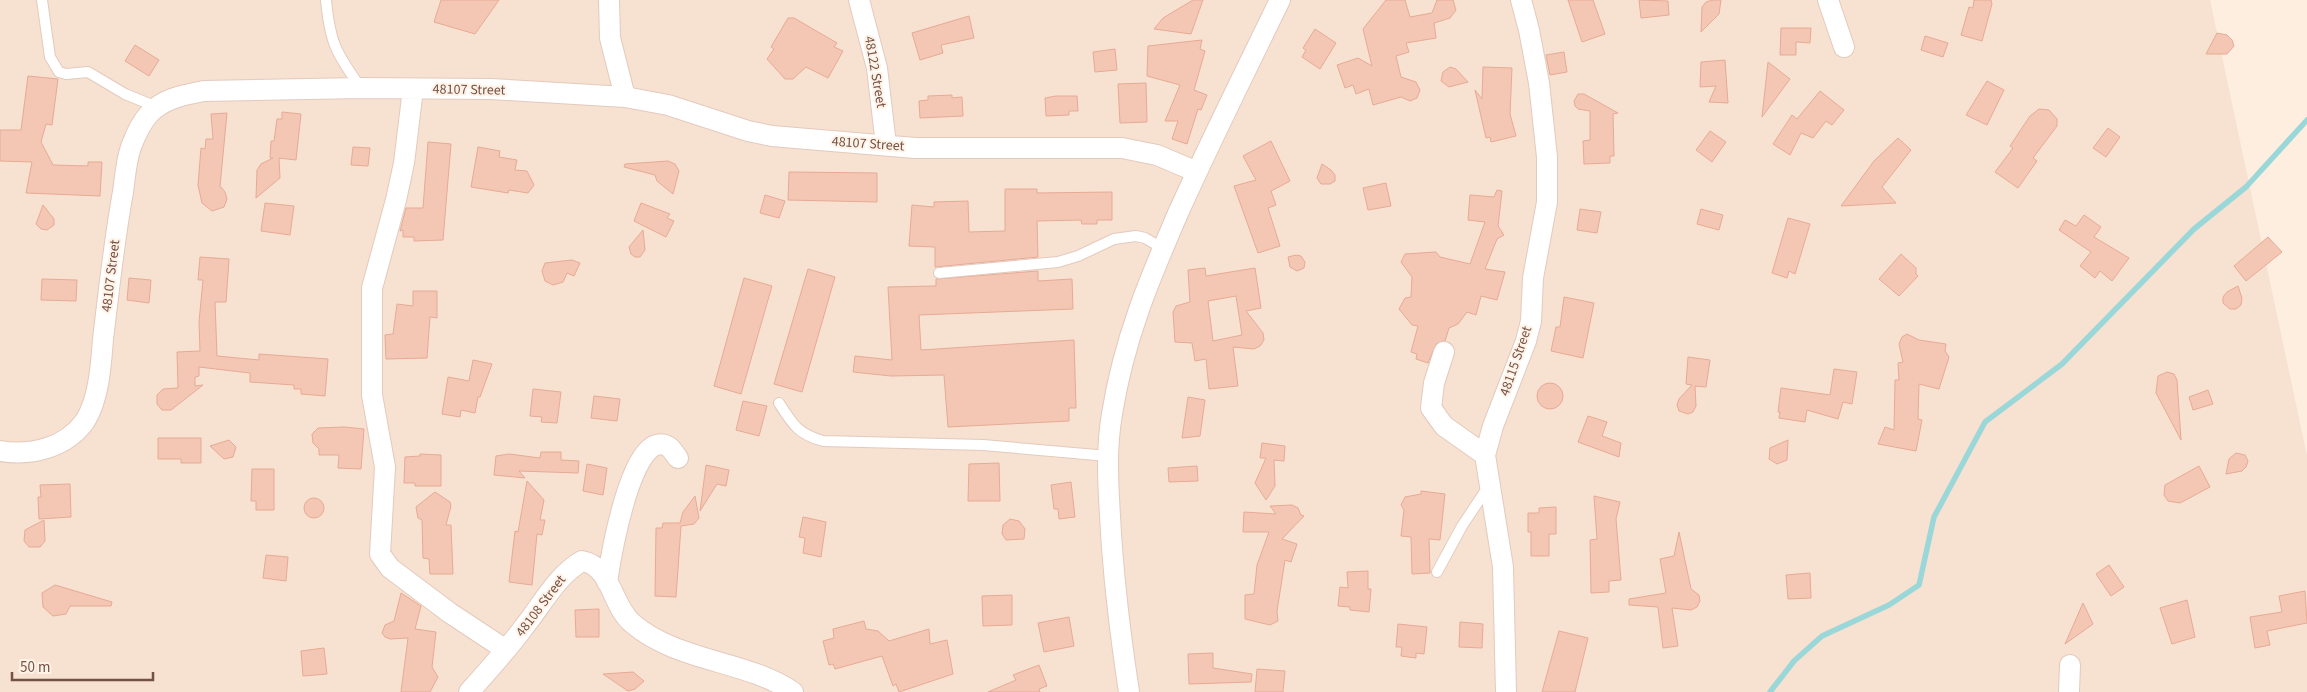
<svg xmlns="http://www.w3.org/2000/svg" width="2307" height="692" viewBox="0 0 2307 692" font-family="'Source Sans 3',sans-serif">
	<rect width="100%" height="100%" fill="#fdeedf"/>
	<path fill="#f7e1d0" d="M0,0H2210L2307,456V692H0Z"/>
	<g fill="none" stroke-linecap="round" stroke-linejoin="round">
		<path stroke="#99d7d9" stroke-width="5.5" d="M1770,692L1794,661L1822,636L1889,605L1919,585L1934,517L1985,422L2062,364L2194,229L2246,187L2307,120"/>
	</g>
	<path fill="#f4c7b5" stroke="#e7aa95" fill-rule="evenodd" d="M441,0H499L475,34L434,22Z
		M1193,0H1203L1191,34L1154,29L1163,18Z
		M1386,0H1405L1410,17L1432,13L1437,0H1453L1456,10L1450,18L1434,23L1436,38L1406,43L1409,52L1396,56L1401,77L1416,82L1420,90L1417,98L1410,101L1401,97L1373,105L1369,89L1356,94L1353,85L1345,88L1337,65L1358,58L1372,66L1363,29Z
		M1568,0H1593L1605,34L1582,42Z
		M1639,0L1668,1L1669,15L1641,18Z
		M1713,0H1721L1719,14L1701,32L1702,7L1706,2Z
		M1974,0H1991L1992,4L1982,41L1961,35L1969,7L1973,8Z
		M969,16L974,38L941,45L943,53L920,60L912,33Z
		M788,18H794L837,43L834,47L843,51L828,78L806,67L793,79H785L767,59L774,49L771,47Z
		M1781,28H1811L1810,43L1796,42V55H1780Z
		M1315,29L1336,43L1320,69L1302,57L1306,50L1303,48Z
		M2217,33L2227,35L2232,40L2234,46L2227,54H2206Z
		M1925,36L1948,43L1943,57L1921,50Z
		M1202,40L1200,49L1205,51L1194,90L1207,95L1201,110L1198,109L1187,144L1172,139L1178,121H1165L1180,85L1147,76L1148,46Z
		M135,45L159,60L149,76L125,61Z
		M1115,49L1117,70L1095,72L1093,52Z
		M1564,52L1567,72L1550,75L1546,55Z
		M1725,60L1728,103L1709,102L1716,86L1700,87L1701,62Z
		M1768,62L1790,79L1762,117Z
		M1450,67L1456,69L1468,82L1449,87L1441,81L1443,72Z
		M1483,67L1512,68L1510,114L1516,136L1491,142L1490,137L1486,138L1475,90L1482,99Z
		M28,76L58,79L52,125L46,124L41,142L53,165L88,166V162H102L100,196L26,193L32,162L0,161V130H21Z
		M1987,81L2004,90L1987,125L1966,115Z
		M1146,83L1147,122L1120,123L1118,84Z
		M1820,91L1844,110L1832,125L1826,121L1813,138L1801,133L1790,155L1773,144L1792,115L1797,119Z
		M1578,94H1584L1618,113L1613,114L1614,156H1610V163L1584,164L1583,141L1590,140V111L1578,109L1575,106L1574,101Z
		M952,95V98L962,97L963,116L920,118L919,101L928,100V96Z
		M1056,96H1077L1078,111H1069V115L1046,116L1045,98Z
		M2039,109L2049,110L2057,119V126L2033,158L2037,161L2018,188L1995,172L2013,148L2010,146L2030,116Z
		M282,112L301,114L296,160L279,158L280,178L256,198L257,170L261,164L273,158H270L271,141H274L277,119H282Z
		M227,113L220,186L225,192L227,199L224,207L212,211L202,203L198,185L201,148L205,149L206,139H213L211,114Z
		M2108,128L2120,137L2106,157L2093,148Z
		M1710,131L1726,142L1712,162L1696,150Z
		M1898,138L1911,150L1882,187L1896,203L1841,206L1874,161Z
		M1271,141L1290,181L1271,191L1276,205L1268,208L1280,246L1258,253L1234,186L1256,180L1243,156Z
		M428,142L451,144L443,240L414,241V237H403V230L400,231L406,208H423Z
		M353,147L370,148L368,166L351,165Z
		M478,147L500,151L499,157L517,160L515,170L527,171L534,185L528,193L509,190L508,193L471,187Z
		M668,161L675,164L679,171L673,194L657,181L655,175L624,167L625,164Z
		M1322,164L1331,170L1335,175V181L1330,184H1321L1317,178Z
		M789,172L877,173V202L788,200Z
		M1386,183L1391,206L1368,210L1363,188Z
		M1005,189H1037V193L1112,192V220H1097V224H1082L1081,220L1037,221L1038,257L935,267V247L909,246L912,205L934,207V202L968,201L969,232L1005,231Z
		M1497,190L1502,191L1498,226L1504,235L1497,239L1485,269L1505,272L1497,300L1481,296L1476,315L1467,312L1458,324L1449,328L1445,341L1436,344L1428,363L1416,359L1417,354L1411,352L1418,326L1412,325L1399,309L1405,298L1411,297L1412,277L1401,262L1405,254L1436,252L1440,257L1470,264L1485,222L1468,220L1470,195L1494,197Z
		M765,195L785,201L779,218L760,213Z
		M265,203L294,206L290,235L261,231Z
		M641,203L670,214L667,218L674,221L666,237L634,221Z
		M43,205L54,219V225L47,230L41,229L36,224Z
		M1580,209L1601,212L1597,233L1577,230Z
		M1701,209L1723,215L1719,230L1697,224Z
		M2084,215L2101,227L2094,237L2129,258L2112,281L2100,271L2095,278L2080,266L2091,252L2059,230L2065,220L2076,226Z
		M1788,218L1810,224L1795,274L1789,271L1787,278L1772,273Z
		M643,230L645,250L640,257H635L631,254L629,247Z
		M2268,237L2282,252L2246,281L2234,266Z
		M1901,254L1916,268V274L1918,276L1899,296L1879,279Z
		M1296,255L1301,256L1305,262L1304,268L1297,271L1290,267L1288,257Z
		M200,257L229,259L226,302H215L217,356L259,360V354L328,359L325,396L301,394V389H294V385L250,382V373L199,367V376L195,377V386L203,385L171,410H162L157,404V395L163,389L178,388L177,352L200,351L199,322L203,280H198Z
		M572,260L580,263L574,276L567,273L563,282L553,285L545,281L542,271L545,263Z
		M1205,268L1206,276L1255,268L1261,308L1246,311L1263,333L1264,340L1260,346L1254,349L1233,347L1238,386L1209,389L1206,359L1195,361L1192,343L1175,342L1173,312L1176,306L1190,302L1188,270ZM1236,296L1242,335L1213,341L1208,301Z
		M808,269L835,277L802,392L774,384Z
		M1038,271V281L1072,279L1073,309L919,315L921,350L1074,340L1076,408H1069V421L948,427L944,375L891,376L853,372L855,356L892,360L888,287L936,286V279Z
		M129,278L151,280L149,303L127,300Z
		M744,278L772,286L741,394L714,386Z
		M42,279L77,280L76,301L41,300Z
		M2238,286L2242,298L2241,305L2236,309H2230L2223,303V297L2227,292Z
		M413,291H437V318L430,317L427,358L386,359L385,335L393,334L397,304L413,306Z
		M1564,297L1594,303L1583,358L1551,351L1556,327H1560Z
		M1907,334L1919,340L1946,344L1945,351L1949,357L1939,389L1919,384L1918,419L1922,420L1916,451L1878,444L1885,427L1894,430L1895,380H1899L1898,363L1903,362L1899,344L1902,337Z
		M1688,357L1710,360L1706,387L1695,386L1696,406L1693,412L1688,414L1679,411L1677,405L1679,399L1692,385L1686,384Z
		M473,360L492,364L480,397H478L475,413L461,410L460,417L442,414L448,377L469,381Z
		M1834,369L1857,372L1852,404L1843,402L1838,419L1807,410L1805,422L1779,418L1780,412H1778L1781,388L1830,395Z
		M2167,372L2174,374L2177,380L2181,440L2156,393L2158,376Z
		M1537 396a13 13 0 1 1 26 0a13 13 0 1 1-26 0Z
		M533,389L561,392L557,423L541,422L542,417L530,416Z
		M2208,390L2213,404L2193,410L2189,397Z
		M594,396L620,399L617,421L591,418Z
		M1188,397L1205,400L1200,436L1182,438Z
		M743,401L767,406L759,436L736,430Z
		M1588,416L1607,422L1602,436L1621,443L1619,457L1578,442Z
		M344,427L364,429L361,469L338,468L339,455H319V449L313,443L312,434L318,428Z
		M158,438H201V463H181V459H158Z
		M229,440L236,447L233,457L224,459L210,446Z
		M1788,440L1787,460L1777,464L1769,459L1770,448Z
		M1262,443L1285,446L1284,461L1274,460L1275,486L1266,500L1255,483L1266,458H1260Z
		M541,452H561V460L579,461L578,473L519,471L525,478L494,475L496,456L509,454L540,458Z
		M2236,453L2245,455L2248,461L2246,467L2242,471L2226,474L2229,459Z
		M420,454L441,455V486H415V483H404L405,457L420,456Z
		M999,463L1000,501H968L969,464Z
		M587,464L607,468L603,495L583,491Z
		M706,465L729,470L726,486L717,484L700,511Z
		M1197,466L1198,481L1169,482L1168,468Z
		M2199,466L2210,487L2180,503L2168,501L2164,495L2165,485Z
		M252,469H274V510H256V501H251Z
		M527,481L544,500L540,520H545L542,535L537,534L532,585L509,582L515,531L518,532Z
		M1071,482L1075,517L1059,519L1058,509H1054L1051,485Z
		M70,484L71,517L39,519L38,497H41L40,485Z
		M1421,491L1445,494L1440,540L1429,539L1430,573L1412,574L1411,537L1401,536L1404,510L1401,505L1405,497L1421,494Z
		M435,492L450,502L451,506L446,525H451L453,574H430L429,559L423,558L422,520L418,518L416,507Z
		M695,496L699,518L694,524L681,526L676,597L655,596L656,528H662L663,523H680L683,512Z
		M1594,496L1620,502L1616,519L1621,580L1609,581V592L1591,593L1590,540L1597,539Z
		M304 508a10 10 0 1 1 20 0a10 10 0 1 1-20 0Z
		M1292,505L1298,508L1301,515L1304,516L1282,539L1297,544L1291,562L1285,560L1277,611L1278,621L1270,625L1245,619V595L1254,594L1257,565L1269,532H1243L1244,512L1276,514L1270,506Z
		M1556,507V534H1549V556H1531V532H1528V513H1539V508Z
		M803,517L826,522L821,557L803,553L805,538L799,537Z
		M1010,519L1019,521L1025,529L1024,539L1006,540L1002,534L1003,525Z
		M44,520L45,541L40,547H29L24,541L25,530Z
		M1679,532L1691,589L1699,595L1700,601L1697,607L1691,610L1672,608L1678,646L1663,648L1658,607L1629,605V599L1666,593L1660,559L1674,556Z
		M266,555L288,557L286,581L263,578Z
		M2109,565L2124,587L2111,596L2096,574Z
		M1368,571V589H1371L1369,612L1350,610V607L1338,606L1340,587L1348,588L1347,572Z
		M1810,573L1811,598L1788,599L1786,575Z
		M55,585L112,602L111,606H70L66,614L53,616L43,607L42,593Z
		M2305,591L2307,623L2267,631L2270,645L2255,648L2250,617L2282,612L2279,596Z
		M401,593L421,606L415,629L436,632L432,667L438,677L430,692H401L408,638L390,639L385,637L382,633L385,625L394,621Z
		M1012,595V625L983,626L982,596Z
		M2187,600L2195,637L2172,644L2160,608Z
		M2083,603L2093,624L2065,644Z
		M599,609V637H576L575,610Z
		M1069,617L1074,646L1044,652L1038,623Z
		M864,621L866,629L878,631L889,641L929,629L930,644L947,640L953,674L899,692L896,684L893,686L882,656L835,669L833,664L829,665L823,641L834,638L833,629Z
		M1460,622L1483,624L1482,648L1459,647Z
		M1398,624L1427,627L1424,654L1416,653V658L1401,656L1402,647H1396Z
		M1559,631L1588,638L1575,692H1542Z
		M324,648L327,674L303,676L301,651Z
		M1213,653V668L1252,674L1251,682L1189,684L1188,654Z
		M1039,665L1047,686L1039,689L1040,692H988L1016,680L1013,675Z
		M1257,669L1285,671L1283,692H1255Z
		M633,672L644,681L635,689L628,691L603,674Z"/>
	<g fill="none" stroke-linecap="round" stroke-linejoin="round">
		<defs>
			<path id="lane" d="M42,0L50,57L59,72L66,74L88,72L125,94L157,107
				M326,0C330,43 336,53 361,88
				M939,273L1058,262L1078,256L1114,239L1136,236L1145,238L1162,248
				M779,403C793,425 798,434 823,441L983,445L1108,456
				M1437,572L1462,526L1488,487"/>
			<path id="street" d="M609,0L610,38L625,97
				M859,0L877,68L886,145
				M1828,0L1844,47
				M413,89L404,163L396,200L372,288V395L385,467L380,554L390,568L450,613L506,650
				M1444,352L1434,383L1431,408L1444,426L1485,455
				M0,451C31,456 66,448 85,421C99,399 101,365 103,339C109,290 114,241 123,192C125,178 126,161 131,147C135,136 141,123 149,114C164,98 184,95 204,91L361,88L491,89L625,97L668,105L748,131L772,136L915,148H1122L1157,155L1197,172
				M607,582C610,562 632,423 669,447C672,449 675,455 678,458
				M469,692C488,671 507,650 524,627C542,605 556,576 582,561C612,566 611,605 632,623C677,662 746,660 793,692
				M1129,692C1120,633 1113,575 1110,516C1108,482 1106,448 1112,414C1124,339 1149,280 1179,211C1211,140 1246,70 1280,0
				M1506,692L1503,567L1485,455L1493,426L1526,341L1531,321L1533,278L1547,202V157L1539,83L1529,30L1521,0
				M2069,692L2070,665"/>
		</defs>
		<use href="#lane" stroke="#e3cabe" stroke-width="12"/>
		<use href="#street" stroke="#e3cabe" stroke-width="22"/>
		<use href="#lane" stroke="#fff" stroke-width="10"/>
		<use href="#street" stroke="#fff" stroke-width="20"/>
	</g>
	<g text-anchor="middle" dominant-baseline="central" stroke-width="4" stroke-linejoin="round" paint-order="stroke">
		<g font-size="14" fill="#745146" stroke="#fff2e6">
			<text transform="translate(875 72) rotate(80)">48122 Street</text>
			<text transform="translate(469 90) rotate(1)">48107 Street</text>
			<text transform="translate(868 144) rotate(4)">48107 Street</text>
			<text transform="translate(111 276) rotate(-83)">48107 Street</text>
			<text transform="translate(1516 361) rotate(-71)">48115 Street</text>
			<text transform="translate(541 606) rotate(-53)">48108 Street</text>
		</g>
	</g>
	<path d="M12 672v8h141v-8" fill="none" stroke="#745146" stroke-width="2.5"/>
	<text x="20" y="672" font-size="15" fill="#745146" stroke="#fff2e6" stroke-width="4" paint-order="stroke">50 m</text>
</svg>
